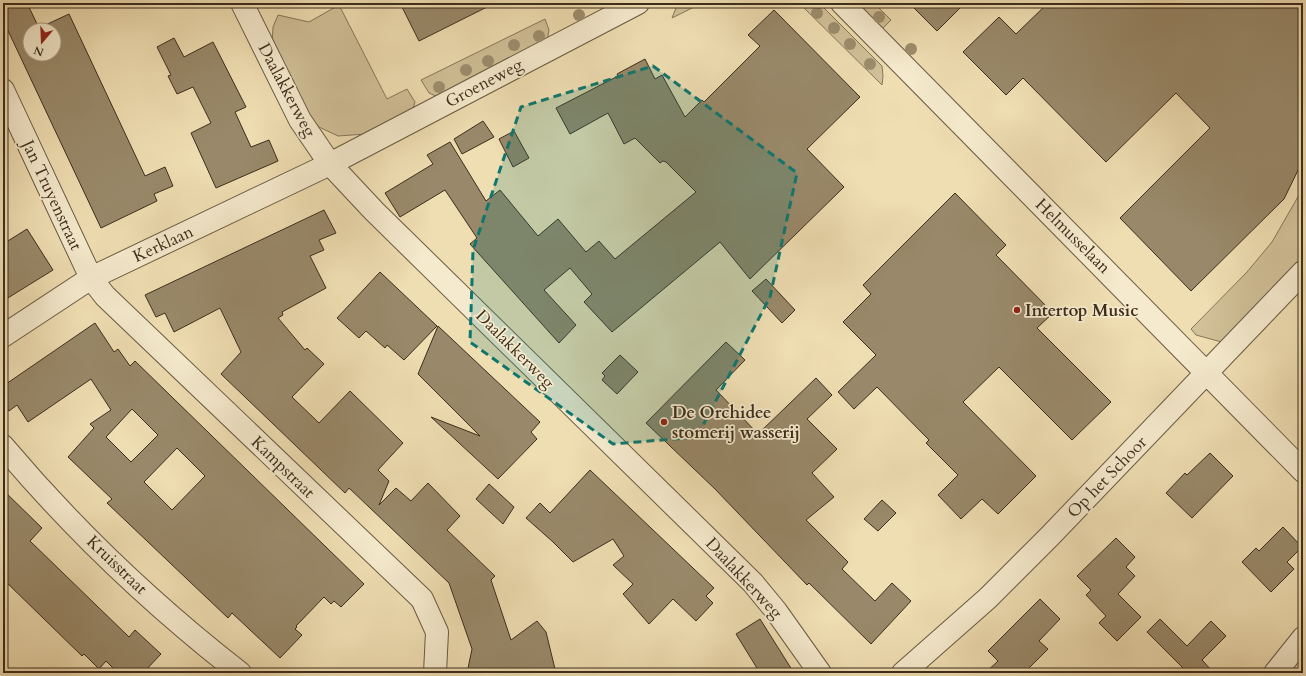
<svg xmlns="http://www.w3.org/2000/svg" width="1306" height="676" viewBox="0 0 1306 676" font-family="Cardo,serif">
	<rect width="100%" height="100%" fill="#efdeb2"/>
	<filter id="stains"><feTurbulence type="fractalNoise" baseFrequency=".005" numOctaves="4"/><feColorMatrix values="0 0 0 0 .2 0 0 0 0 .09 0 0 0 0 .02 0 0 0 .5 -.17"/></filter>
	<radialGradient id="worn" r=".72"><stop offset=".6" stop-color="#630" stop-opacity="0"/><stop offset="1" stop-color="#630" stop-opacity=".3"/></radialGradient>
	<path fill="#d1c098" stroke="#86765a" d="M678,3H702L672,18Z
		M799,3H819L882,66L883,76L882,85Z
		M853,3H874L891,20L883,28L875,26Z
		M339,5L387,99L407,89L415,102L412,112L366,134L338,136L319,127L304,111L272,46L273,27L278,15L309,22Z
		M545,19L549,30L547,41L438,97L429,93L421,80Z
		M1303,188V268L1229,344L1196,335L1191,329L1247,272L1272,242Z"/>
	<path fill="#99896a" stroke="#3c2d1c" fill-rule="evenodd" d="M3,3H27L39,28L69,14L145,176L165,167L173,186L154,194L157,201L101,228L3,20ZM30,30H54V54H30Z
		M400,3H495L419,41Z
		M909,3H965L937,31Z
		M1048,3H1303V160L1284,199L1191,291L1120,218L1210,128L1176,93L1106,162L1023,78L1006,95L963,52L999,17L1016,34Z
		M774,10L860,97L807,149L844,187L750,279L720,242L612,332L584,302L592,294L570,268L544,290L576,325L559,343L470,244L477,238L445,190L400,217L385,193L433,164L427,155L450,142L486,201L500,190L538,236L558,219L586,252L599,241L615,259L696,192L666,162L663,161L660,163L635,138L624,144L608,113L570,134L556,108L618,76L617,74L645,59L655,79L662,75L685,117L702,100L704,102L760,46L748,35Z
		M174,38L184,57L213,42L246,107L235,112L251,147L269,140L278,161L216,188L191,133L211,123L193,87L177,94L168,76L171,75L157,47Z
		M483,121L494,137L462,154L454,139Z
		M514,131L529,158L513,167L499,139Z
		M955,193L1006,245L996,255L1053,313L1037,328L1111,402L1072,440L999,367L963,402L1036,476L998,514L982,499L961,519L938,495L958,475L926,443L929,440L877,387L854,409L838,392L876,355L843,322L871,294L863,285Z
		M324,210L336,233L319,240L324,250L310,256L326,288L282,312L283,315L278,318L305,350L307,348L324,364L292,397L319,423L350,391L403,443L378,470L389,481L379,505L396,488L411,501L428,483L460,516L447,530L495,576L491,580L511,640L537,621L546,632L556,673H467L472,649L449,583L349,488L345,493L221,374L241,352L220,308L174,332L165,313L156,317L145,295Z
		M27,229L53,270L3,301V244Z
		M380,272L437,326L404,360L387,345L385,348L366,331L359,338L337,318Z
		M766,279L795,310L782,323L752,291Z
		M95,323L114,352L118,349L130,366L135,361L364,584L341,607L334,601L331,604L324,597L296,626L297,627L295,629L302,635L280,658L232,613L228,618L168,561L107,503L112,499L68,457L94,428L90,424L111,410L91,379L28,422L17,405L9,411L3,402V386ZM132,409L158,435L131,462L106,437ZM177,448L205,476L172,510L144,482Z
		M438,326L540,422L531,432L537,439L498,479L431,417L480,436L418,374Z
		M726,342L745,360L716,390L758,434L816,378L832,395L807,419L837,449L812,473L834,497L806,520L848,562L842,569L875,601L892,583L911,601L871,644L809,583L807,585L715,489L646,423Z
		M620,355L638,372L617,394L602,380L605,376L602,373Z
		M1210,453L1233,476L1192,518L1166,493L1185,473L1187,475Z
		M590,470L714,588L706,596L713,603L696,621L673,599L649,624L623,594L633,584L613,565L624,556L613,539L573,562L553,542L526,518L540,503L550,513Z
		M489,484L514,507L503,524L476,499Z
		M3,490L42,528L30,541L129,637L135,630L161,654L143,673H118L106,661L99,669L84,654L82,656L3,579Z
		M882,500L896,513L878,531L864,519Z
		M1283,527L1302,547L1287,562L1294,569L1271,592L1242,562L1256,548L1259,551Z
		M1116,538L1135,557L1126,567L1135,576L1118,594L1141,617L1117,641L1099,623L1106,616L1086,595L1091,590L1077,576Z
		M1040,599L1060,619L1039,641L1048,649L1024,673H985L998,661L988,651Z
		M760,619L794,673H760L736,634Z
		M1160,619L1187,646L1211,621L1226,636L1202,660L1214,673H1188L1147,632Z"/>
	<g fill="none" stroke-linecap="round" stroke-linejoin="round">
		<defs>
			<path id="minor" d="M242,3L300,120L330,164L374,211L753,583L776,611L820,673
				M842,3L1303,471
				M3,90L91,278L105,296L422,599L437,632L435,673
				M3,336L91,278L330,164L638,3
				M3,446C73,529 154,606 240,673
				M903,673L988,598L1050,536L1303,272
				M1275,673L1303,638"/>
		</defs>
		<use href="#minor" stroke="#695942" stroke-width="24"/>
		<use href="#minor" stroke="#f5eacd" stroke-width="22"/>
	</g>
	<g fill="#9d8d6d">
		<circle cx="817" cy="13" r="6"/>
		<circle cx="579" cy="15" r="6"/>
		<circle cx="879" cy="17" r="6"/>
		<circle cx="834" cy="28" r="6"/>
		<circle cx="539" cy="36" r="6"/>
		<circle cx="850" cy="44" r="6"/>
		<circle cx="514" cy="45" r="6"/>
		<circle cx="911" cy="49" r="6"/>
		<circle cx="488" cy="61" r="6"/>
		<circle cx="870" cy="64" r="6"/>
		<circle cx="466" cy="70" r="6"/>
		<circle cx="439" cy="87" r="6"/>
	</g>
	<path fill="#0f766e" fill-opacity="0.2" stroke="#0f766e" stroke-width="3" stroke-dasharray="8 5" stroke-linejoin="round" d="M653,66L797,173L770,297L697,437L613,444L470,342L473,250L521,107Z"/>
	<g fill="#8f2418" stroke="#f5eacd" stroke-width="1.5">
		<circle cx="1017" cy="310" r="4"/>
		<circle cx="664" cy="422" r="4"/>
	</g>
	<g text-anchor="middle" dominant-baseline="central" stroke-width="3.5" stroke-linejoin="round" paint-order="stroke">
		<g font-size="17" fill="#3c2d1c" stroke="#f5eacd">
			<text transform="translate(484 83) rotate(-28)">Groeneweg</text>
			<text transform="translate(287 90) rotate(62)">Daalakkerweg</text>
			<text transform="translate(52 195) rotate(65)">Jan Truyenstraat</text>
			<text transform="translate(1073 236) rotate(45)">Helmusselaan</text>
			<text transform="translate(163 244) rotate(-25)">Kerklaan</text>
			<text transform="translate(515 349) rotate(45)">Daalakkerweg</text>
			<text transform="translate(283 467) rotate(44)">Kampstraat</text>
			<text transform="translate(1107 477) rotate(-46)">Op het Schoor</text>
			<text transform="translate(117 565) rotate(44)">Kruisstraat</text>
			<text transform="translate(744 578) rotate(47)">Daalakkerweg</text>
		</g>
		<g font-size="17" font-weight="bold" fill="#3c2d1c" stroke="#f5eacd" text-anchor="start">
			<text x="1025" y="310">Intertop Music</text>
			<text x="672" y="412">De Orchidee<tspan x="672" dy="20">stomerij wasserij</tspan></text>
		</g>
	</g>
	<rect width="1306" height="676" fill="none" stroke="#efdeb2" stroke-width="16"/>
	<rect x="4" y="4" width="1298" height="668" fill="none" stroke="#3c2d1c" stroke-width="2"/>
	<rect x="8" y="8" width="1290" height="660" fill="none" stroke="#3c2d1c"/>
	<g transform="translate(42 42) rotate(199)"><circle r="19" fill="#f5eacd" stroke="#ab9e86"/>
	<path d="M0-3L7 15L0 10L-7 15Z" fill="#8f2418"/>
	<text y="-6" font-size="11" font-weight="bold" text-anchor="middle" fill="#3c2d1c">N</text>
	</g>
	<rect width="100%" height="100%" filter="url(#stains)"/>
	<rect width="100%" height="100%" fill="url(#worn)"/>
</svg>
